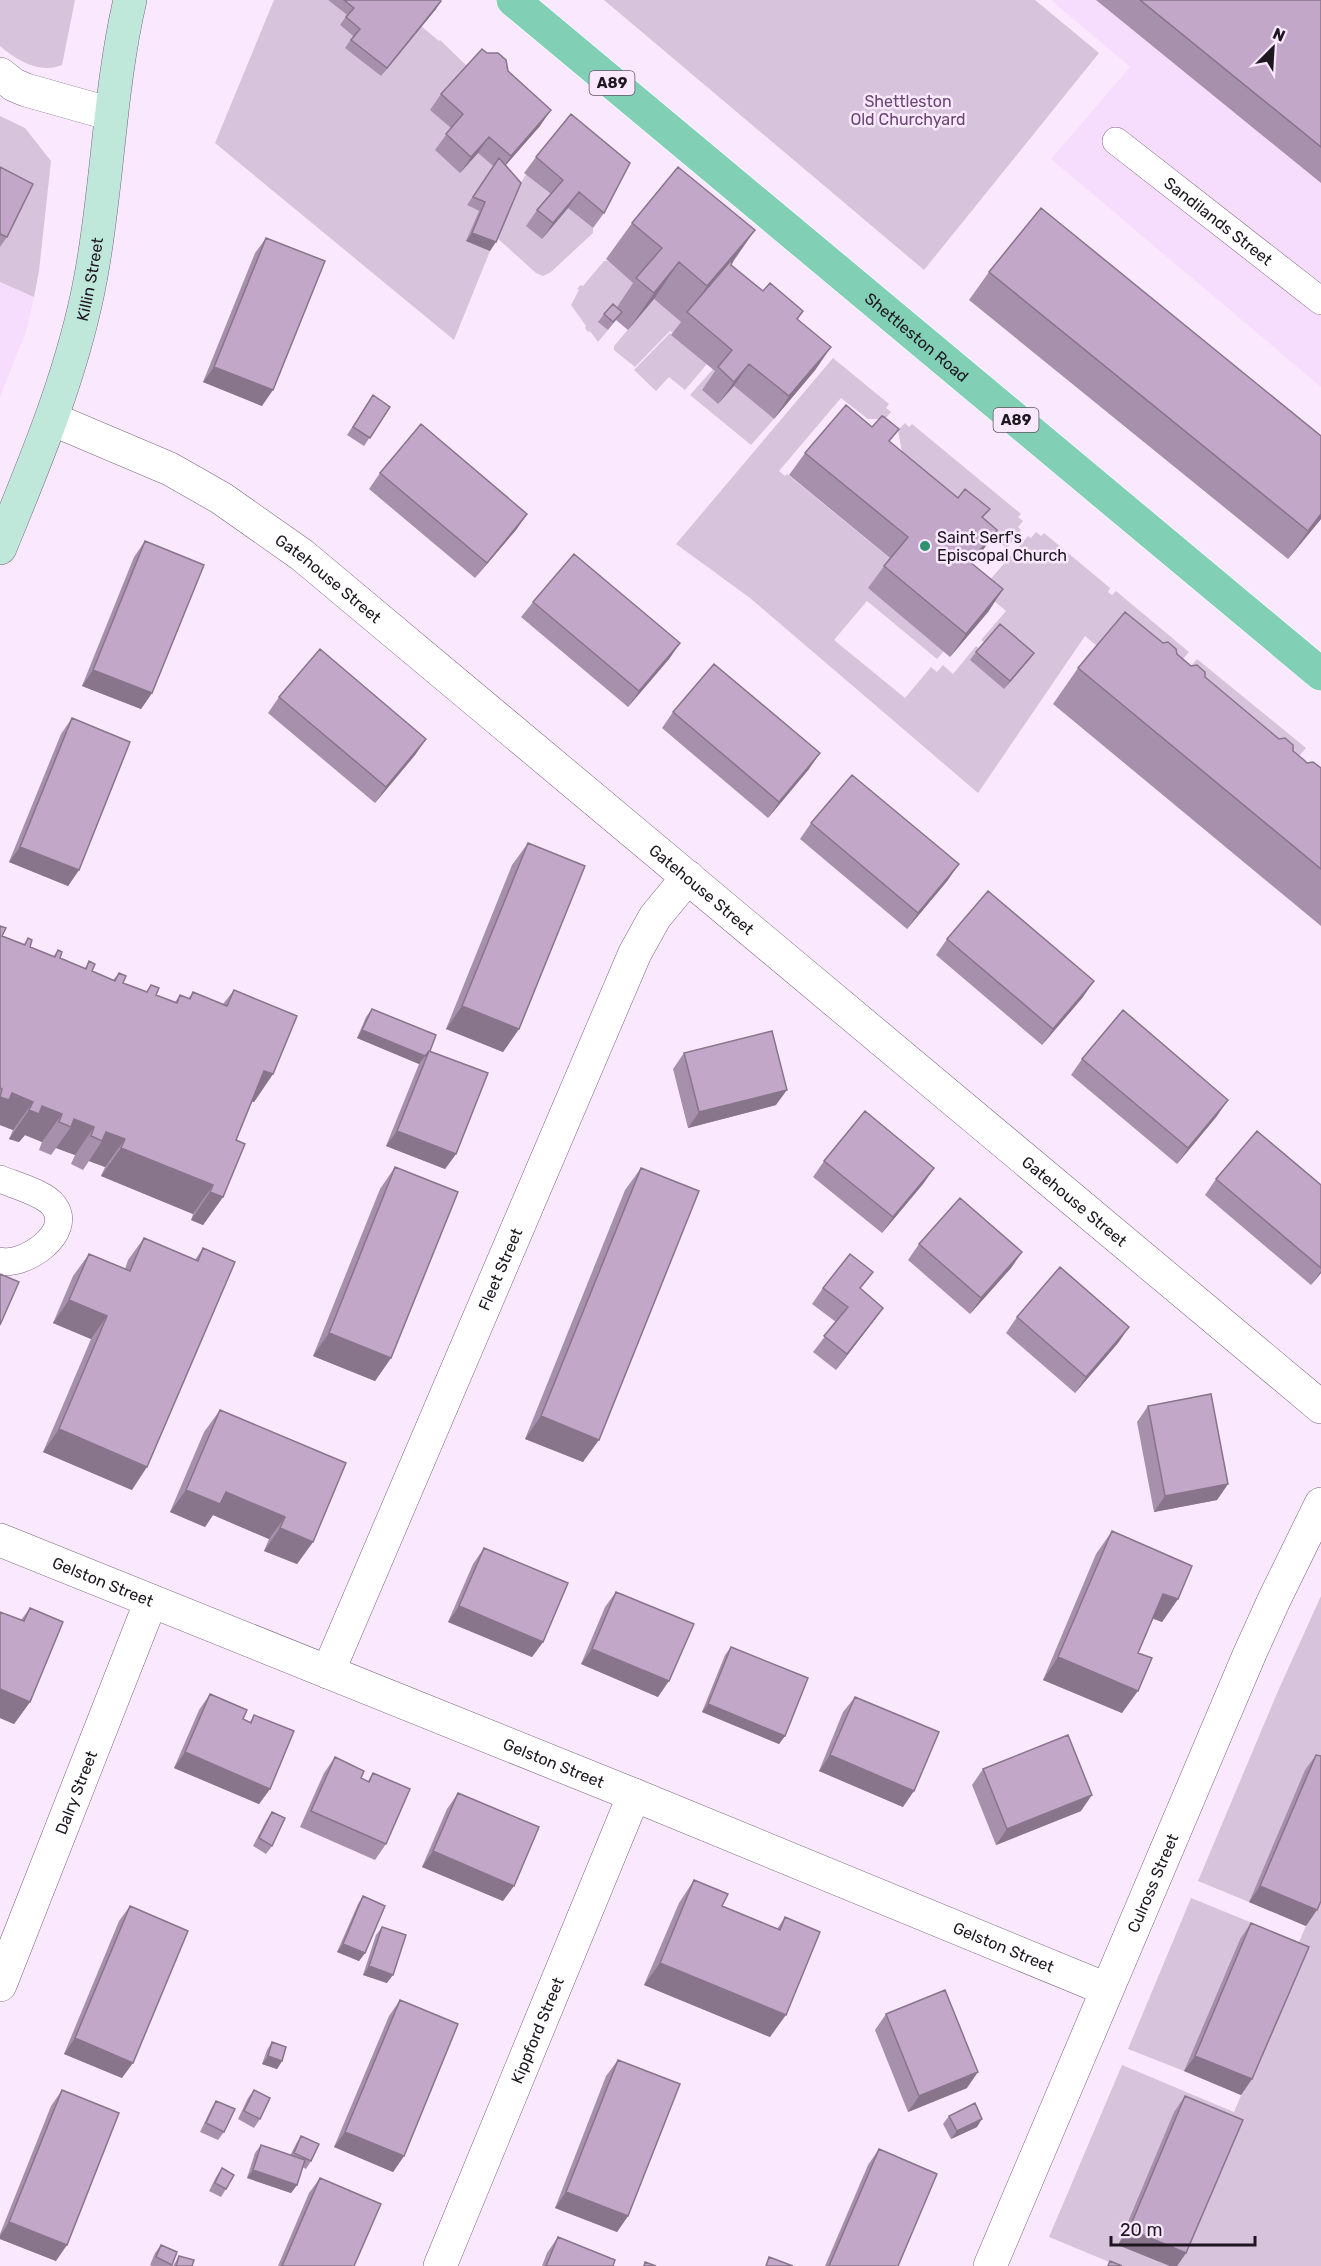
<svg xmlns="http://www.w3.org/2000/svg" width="1321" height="2266" viewBox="0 0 1321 2266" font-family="Rubik,sans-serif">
	<rect width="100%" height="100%" fill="#fae9fe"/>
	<path fill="#f7ddfd" d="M1051,0H1321V387L1051,159L1130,67Z
		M0,282L34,297L27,329L0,397Z"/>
	<path fill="#d7c3dc" d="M0,0H75L62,65C40,74 17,61 0,46Z
		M274,0H328L348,16L340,25L354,37L381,76L421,26L439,41L440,40L468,67L452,130L493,166L468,205L479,211L467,241L490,251L454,340L215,143Z
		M604,0H1035L1099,53L924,270Z
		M0,116L25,128L51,161L39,271L34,297L0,282Z
		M526,174L593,228V233L551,272L543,276L536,273L496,237L516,192Z
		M604,261H608L636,285L611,314L599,322L608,330L598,342L590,331L588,332L585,328L586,326L571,305L579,290L577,289L581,285L583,286Z
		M654,299L682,323L673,333L670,331L635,367L614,350V346Z
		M670,333L707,364L685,390L669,377L656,391L634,370Z
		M833,358L889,404L886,408L891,412L885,419H868L841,398L779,471L785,476L787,474L892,560L944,651L937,659L867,601L834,640L905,698L931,667L937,672L943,665L953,674L976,646L980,649L985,643L981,640L1006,611L981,590L1028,536L1031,538L1036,532L1041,536L1044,533L1110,588L1108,592L1112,595L1116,591L1189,652L1154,694L1085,636L978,793L750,598L676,544Z
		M713,369L717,372L702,390L718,404L734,386L774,419L751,445L690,395Z
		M905,423L909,427L912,424L1021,514L1018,517L1023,521L1018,527L1021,530L1007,548L904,464L898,430Z
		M1197,659L1306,748L1270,790L1162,700Z
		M1321,1596V1777L1305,1771L1249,1902L1198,1881L1278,1691Z
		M1321,1891V2266H1176L1174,2113L1118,2244L1170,2266H1119L1049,2237L1122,2065L1234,2112L1297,1963L1240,1939L1184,2071L1128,2049L1191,1898L1299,1942Z"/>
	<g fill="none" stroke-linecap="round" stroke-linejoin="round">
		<defs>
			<g id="lane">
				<path id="s1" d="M1116,141L1321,301"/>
				<path d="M0,1179C14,1185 45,1193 54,1206C74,1233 24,1267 0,1261"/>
			</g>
			<g id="street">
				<path d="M0,74L14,85L26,90L111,114"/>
				<path id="s2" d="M52,419L170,469L221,498L302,555L1321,1407"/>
				<path id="s3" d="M0,1540L634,1795L1106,1989"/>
				<path id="s4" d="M328,1672L635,953L655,917L688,877"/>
				<path id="s5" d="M0,1985L151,1601"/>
				<path id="s6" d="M440,2266L634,1795"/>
				<path id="s7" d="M990,2266L1250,1653L1274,1600L1321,1504"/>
			</g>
			<g id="secondary">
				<path id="s8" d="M0,548C36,460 74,370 91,276C108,184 109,91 130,0"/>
			</g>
			<g id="primary">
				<path id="s9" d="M513,0L1321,674"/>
			</g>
		</defs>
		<use href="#lane" stroke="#78667d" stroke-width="28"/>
		<use href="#street" stroke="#78667d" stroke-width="34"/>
		<use href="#secondary" stroke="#78667d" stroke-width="34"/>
		<use href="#primary" stroke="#fff" stroke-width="34"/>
		<use href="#lane" stroke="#fff" stroke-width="27"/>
		<use href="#street" stroke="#fff" stroke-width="33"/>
		<use href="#secondary" stroke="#c0e8da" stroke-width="33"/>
		<use href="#primary" stroke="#81d0b5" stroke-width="33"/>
	</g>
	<path fill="#a790ac" d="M328,0H440L436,9L381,76L345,48L353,36L340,25L347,15Z
		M1096,0H1321V183Z
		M508,71L540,126L505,165L490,251L466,241L479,211L467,205L493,166L478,153L460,173L435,150L451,128L430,110L441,94Z
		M536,157L604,213L593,228L568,208L542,239L526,226L537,210L551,194L524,173Z
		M0,167L7,237L0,247Z
		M632,223L755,230L731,265L763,291L803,311L797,319L816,369L774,419L734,386L718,404L702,390L715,371L671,335L681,322L654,299L628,330L616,320L608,330L598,322L604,314L617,307L633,283L606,259Z
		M266,238L262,406L203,382L255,253Z
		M989,272L1321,436V519L1288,559L969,300Z
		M373,395L390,407L364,446L347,435Z
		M890,442L983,518L981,553L972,564L1003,589L988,612L950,657L868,588L890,558L789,475L805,453Z
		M380,473L527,514L516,530L475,578L369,489Z
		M145,541L152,693L141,709L82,686L134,557Z
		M533,602L680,643L669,659L628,707L521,617Z
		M976,652L1028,661L1004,689L970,660Z
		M1177,654L1307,763L1321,768V926L1053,704L1078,668Z
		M279,697L426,739L415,755L375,803L268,713Z
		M673,712L809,769L768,818L662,728Z
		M72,718L79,870L68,886L9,862L61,734Z
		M811,823L948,880L907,929L800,839Z
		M528,843L519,1029L503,1052L446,1029L512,865Z
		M0,926L2,936L24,944L28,938L30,947L53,957L58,950L60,958L85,968L89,961L92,971L113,980L119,973L123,983L146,992L151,985L156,995L175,1002L180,995L188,999L193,992L223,1004L234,990L273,1074L254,1102H252L236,1140L223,1197L203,1225L191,1220L193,1214L101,1176L105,1167L89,1161L83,1170L71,1164L75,1155L56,1148L51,1155L39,1150L42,1142L25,1135L19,1142L9,1139L13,1130L0,1125Z
		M947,939L1083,997L1042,1045L936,955Z
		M372,1009L430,1051L456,1154L445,1169L386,1146L419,1064L357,1038L366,1017Z
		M684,1053L776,1105L688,1128L673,1069Z
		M1082,1059L1217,1116L1177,1164L1071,1075Z
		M824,1161L934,1168L923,1184L882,1233L813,1177Z
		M395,1167L391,1358L375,1381L313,1356L380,1189Z
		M641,1168L583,1462L525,1439L625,1190Z
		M1216,1179L1321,1185V1273L1311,1285L1205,1195Z
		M144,1238L195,1260L203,1248L132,1490L43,1452L91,1339L53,1323L73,1276L89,1254L125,1269L128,1260Z
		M919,1244L1022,1252L1011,1268L970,1314L908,1260Z
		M823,1288L861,1289L883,1308L872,1323L836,1370L813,1352L836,1322L812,1304Z
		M1017,1317L1129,1327L1118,1343L1075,1393L1006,1333Z
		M1148,1406L1228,1484L1217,1500L1154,1512L1137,1422Z
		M220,1410L313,1542L297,1564L264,1551L269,1539L213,1515L205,1527L170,1512L204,1432Z
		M1112,1531L1178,1599L1162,1622L1153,1619L1138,1653L1122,1713L1043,1680L1096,1554Z
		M484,1548L543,1642L532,1657L448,1622L473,1564Z
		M616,1592L658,1697L581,1664L605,1607Z
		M30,1608V1702L14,1724L0,1718V1612L21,1620Z
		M731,1647L785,1736L779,1744L702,1712L725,1655Z
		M210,1694L243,1719L250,1722L254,1715L270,1789L259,1804L174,1768L199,1710Z
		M855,1697L903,1807L819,1771L843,1712Z
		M1316,1755L1306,1926L1249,1902L1305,1770Z
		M335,1757L361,1778L368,1781L373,1773L386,1844L375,1860L300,1827L324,1773Z
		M983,1769L1081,1811L996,1845L972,1785Z
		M458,1793L503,1901L422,1867L447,1809Z
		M272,1812V1846L266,1854L253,1846L266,1821Z
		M694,1880L722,1906L777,1929L785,1917L770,2037L644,1985L679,1903Z
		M363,1896L365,1953L359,1961L337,1952L358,1904Z
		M130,1906L122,2078L64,2054L119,1921Z
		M1251,1923L1252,2079L1241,2095L1184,2071L1240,1939Z
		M382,1927L387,1983L363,1975L376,1935Z
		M400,2000L404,2156L393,2172L334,2147L389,2016Z
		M886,2014L967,2088L908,2112L875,2030Z
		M272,2042L282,2061L277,2069L262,2064L267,2050Z
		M618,2060L628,2216L617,2232L555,2208L606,2076Z
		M62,2090L56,2261L0,2239V2234L51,2106Z
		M254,2090L260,2119L254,2128L238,2119L248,2098Z
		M1185,2096L1186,2253L1177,2266H1170L1118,2245L1174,2112Z
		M216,2101L224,2132L218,2140L200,2132L211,2109Z
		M949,2116L977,2127L951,2139L943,2124Z
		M301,2136L311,2161L306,2169L302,2167L297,2185L291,2193L247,2178L255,2153L261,2145L290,2156L296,2144Z
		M879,2149L898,2266H825L868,2165Z
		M222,2168L226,2189L221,2197L209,2191L216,2177Z
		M320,2178L354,2266H278L309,2193Z
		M558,2237L613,2266H542L547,2253Z
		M161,2245L177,2252L171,2266H152L150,2265L155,2253Z
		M179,2256L192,2266H173Z"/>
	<path fill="#88758c" d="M441,1L436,9L381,76L387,68Z
		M551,110L540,126L500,172L511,156Z
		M489,137L478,153L460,173L471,157Z
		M579,192L568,208L542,239L553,223Z
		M755,230L729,266L688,313L707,286Z
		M472,233L496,242L490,251L466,241Z
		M679,262L654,299L628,330L654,293Z
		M831,347L816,369L774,419L789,396Z
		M749,364L734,386L718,404L734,382Z
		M214,367L273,390L262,406L203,382Z
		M527,514L516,530L475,578L487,563Z
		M1321,514V519L1288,559L1308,531Z
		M997,530L981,553L954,585L970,562Z
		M1003,589L988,612L950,657L966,634Z
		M680,643L669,659L628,707L639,691Z
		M1034,653L1028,661L1004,689L1010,681Z
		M93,670L152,693L141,709L82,686Z
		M426,739L415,755L375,803L386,787Z
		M820,753L809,769L768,818L779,802Z
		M20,847L79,870L68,886L9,862Z
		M959,864L948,880L907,929L918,913Z
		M1094,981L1083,997L1042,1045L1053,1029Z
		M462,1006L519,1029L503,1052L446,1029Z
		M362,1030L425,1056L419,1064L357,1038Z
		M264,1071L273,1074L254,1102L245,1099Z
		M787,1090L776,1105L688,1128L699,1112Z
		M12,1093L33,1102L13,1130L0,1125V1097Z
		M1228,1100L1217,1116L1177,1164L1188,1148Z
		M42,1106L62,1114L42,1142L25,1135L19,1142L9,1139L29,1110Z
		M74,1119L94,1127L75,1155L56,1148L71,1127Z
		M397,1131L456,1154L445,1169L386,1146Z
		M106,1132L125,1139L105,1167L89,1161L102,1141Z
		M121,1148L213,1185L193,1214L101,1176Z
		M934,1168L923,1184L882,1233L893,1217Z
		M210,1192L223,1197L203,1225L191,1220Z
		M1022,1252L1011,1268L970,1314L981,1298Z
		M1321,1271V1273L1311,1285Z
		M69,1300L107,1316L91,1339L53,1323Z
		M883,1308L872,1323L836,1370L847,1354Z
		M1129,1327L1118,1343L1075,1393L1086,1377Z
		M329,1333L391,1358L375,1381L313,1356Z
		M541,1416L599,1440L583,1462L525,1439Z
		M59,1429L147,1467L132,1490L43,1452Z
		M1228,1484L1217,1500L1154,1512L1165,1496Z
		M186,1490L226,1492L285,1517L269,1539L213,1515L205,1527L170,1512Z
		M280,1528L313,1542L297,1564L264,1551Z
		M1163,1594L1178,1599L1162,1622L1148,1616Z
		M459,1606L543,1642L532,1657L448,1622Z
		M592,1649L669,1681L658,1697L581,1664Z
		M1058,1657L1138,1691L1122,1713L1043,1680Z
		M0,1689L30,1702L14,1724L0,1718Z
		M708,1704L785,1736L779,1744L702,1712Z
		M185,1752L270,1789L259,1804L174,1768Z
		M830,1755L914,1791L903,1807L819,1771Z
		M1092,1795L1081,1811L996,1845L1007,1829Z
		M433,1851L514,1886L503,1901L422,1867Z
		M1260,1886L1317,1910L1306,1926L1249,1902Z
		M343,1944L365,1953L359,1961L337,1952Z
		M660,1963L786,2015L770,2037L644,1985Z
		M369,1966L393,1975L387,1983L363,1975Z
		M75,2038L133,2063L122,2078L64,2054Z
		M268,2056L282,2061L277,2069L262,2064Z
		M1195,2056L1252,2079L1241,2095L1184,2071Z
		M978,2072L967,2088L908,2112L919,2096Z
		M982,2119L977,2127L951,2139L957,2131Z
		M345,2132L404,2156L393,2172L334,2147Z
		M253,2170L297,2185L291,2193L247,2178Z
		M566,2192L628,2216L617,2232L555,2208Z
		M9,2222L67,2245L56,2261L0,2239V2236Z
		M1129,2229L1186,2253L1177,2266H1170L1118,2245Z"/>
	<path fill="#c2a7c8" stroke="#88758c" stroke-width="1.5" d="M344,0H440L441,1L387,68L351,40L360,29L346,17L354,8Z
		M1140,0H1321V147Z
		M482,49L487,53H498L506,60L508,71L551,110L511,156L489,137L471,157L446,134L463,114L441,94Z
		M571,114L630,163L604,213L579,192L553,223L537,210L563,180L536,157Z
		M499,158L521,183L496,242L472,233L485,202L473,197Z
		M0,167L33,184L7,237L0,234Z
		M678,167L755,230L707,286L679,262L654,293L636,278L662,248L632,223Z
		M1041,208L1321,436V514L1308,531L989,272Z
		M266,238L325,261L273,390L214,367Z
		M733,258L731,265L763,291L770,283L803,311L797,319L831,347L789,396L749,364L734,382L718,367L732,350L687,312Z
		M613,304L622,312L613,322L604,314Z
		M373,395L390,407L370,438L353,427Z
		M846,405L872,427L882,416L884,417L899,429L889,441L958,498L965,489L990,509L982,517L997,530L970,562L1003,589L966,634L884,566L908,537L805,453Z
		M421,424L527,514L487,563L380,473Z
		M145,541L204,565L152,693L93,670Z
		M574,554L680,643L639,691L533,602Z
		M1125,612L1163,643L1168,642L1176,649L1177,654L1191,666L1197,665L1205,672V677L1279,739L1285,738L1293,745V751L1304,760L1307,763L1313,762L1321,768V869L1078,668Z
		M1000,624L1034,653L1010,681L976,652Z
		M320,649L426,739L386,787L279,697Z
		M714,664L820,753L779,802L673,712Z
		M72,718L130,742L79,870L20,847Z
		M852,775L959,864L918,913L811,823Z
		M528,843L585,866L519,1029L462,1006Z
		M988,891L1094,981L1053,1029L947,939Z
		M0,926L6,928L2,936L25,945L28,938L32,940L30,947L55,957L58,950L62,952L60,958L86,969L89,961L95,964L92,971L115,981L119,973L126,976L123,983L147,992L151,985L159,988L156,995L177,1003L180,995L190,999L193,992L227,1006L234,990L297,1016L273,1074L264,1071L236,1140L245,1144L223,1197L210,1192L213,1185L121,1148L125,1139L106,1132L102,1141L91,1136L94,1127L74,1119L71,1127L59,1122L62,1114L42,1106L39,1114L29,1110L33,1102L12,1093L9,1100L0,1097L2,1089L0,1088Z
		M372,1009L436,1035L430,1051H429L425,1056L362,1030Z
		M1123,1010L1228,1100L1188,1148L1082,1059Z
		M772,1031L787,1090L699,1112L684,1053Z
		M429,1051L488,1073L456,1154L397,1131Z
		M865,1111L934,1168L893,1217L824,1161Z
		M1257,1131L1321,1185V1268L1216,1179Z
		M395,1167L458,1192L391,1358L329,1333Z
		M641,1168L699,1191L599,1440L541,1416Z
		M960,1198L1022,1252L981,1298L919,1244Z
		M144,1238L198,1261L203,1248L235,1262L147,1467L59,1429L107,1316L69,1300L89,1254L130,1271Z
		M850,1254L873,1272L860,1288L883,1308L847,1354L824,1336L848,1307L823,1288Z
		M1060,1267L1129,1327L1086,1377L1017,1317Z
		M0,1274L19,1282L0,1325Z
		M1211,1394L1228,1484L1165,1496L1148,1406Z
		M220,1410L346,1463L313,1542L280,1528L285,1517L226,1492L220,1504L186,1490Z
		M1112,1531L1192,1566L1178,1599L1163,1594L1138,1653L1152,1658L1138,1691L1058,1657Z
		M484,1548L568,1583L543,1642L459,1606Z
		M616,1592L694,1624L669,1681L592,1649Z
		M30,1608L63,1622L30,1702L0,1689V1612L24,1621Z
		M731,1647L808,1678L785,1736L708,1704Z
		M210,1694L247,1710L243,1719L251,1723L254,1715L294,1731L270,1789L185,1752Z
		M855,1697L939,1732L914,1791L830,1755Z
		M1068,1735L1092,1795L1007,1829L983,1769Z
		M1316,1755L1321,1756V1901L1317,1910L1260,1886Z
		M335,1757L364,1771L361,1778L369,1782L373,1773L410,1789L386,1844L311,1811Z
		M458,1793L539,1827L514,1886L433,1851Z
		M272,1812L285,1818L272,1846L259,1838Z
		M694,1880L728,1894L722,1906L780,1930L785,1917L820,1932L786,2015L660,1963Z
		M363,1896L385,1906L365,1953L343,1944Z
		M130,1906L188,1931L133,2063L75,2038Z
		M1251,1923L1309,1947L1252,2079L1195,2056Z
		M382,1927L406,1935L393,1975L369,1966Z
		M945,1990L978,2072L919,2096L886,2014Z
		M400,2000L458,2024L404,2156L345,2132Z
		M272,2042L286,2047L282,2061L268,2056Z
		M618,2060L680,2084L628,2216L566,2192Z
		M62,2090L119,2113L67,2245L9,2222Z
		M254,2090L270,2098L260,2119L244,2111Z
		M1185,2096L1243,2120L1186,2253L1129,2229Z
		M216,2101L235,2109L224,2132L206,2123Z
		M975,2103L982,2119L957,2131L949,2116Z
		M301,2136L319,2144L311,2161L294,2153Z
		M261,2145L305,2160L297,2185L253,2170Z
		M879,2149L937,2174L898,2266H829Z
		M222,2168L234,2175L226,2189L215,2183Z
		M320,2178L381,2204L354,2266H282Z
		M558,2237L615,2260L613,2266H546Z
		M161,2245L177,2252L172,2265L156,2257Z
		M179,2256L194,2260L192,2266H176Z
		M769,2257L793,2266H766Z
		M1110,2261L1122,2266H1108Z
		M645,2262L656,2266H644Z"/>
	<circle fill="#2d926d" stroke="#fae9fe" stroke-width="2" cx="925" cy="546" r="6"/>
	<g text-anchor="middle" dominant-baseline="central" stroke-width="5" stroke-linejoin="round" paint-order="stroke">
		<g fill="#fae9fe" stroke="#605663" stroke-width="1.5">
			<rect x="589.5" y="71" width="45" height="24" rx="4.5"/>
			<rect x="993.5" y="408" width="45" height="24" rx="4.5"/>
		</g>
		<g font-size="15" font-weight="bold" fill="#1e1720">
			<text x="612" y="83">A89</text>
			<text x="1016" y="420">A89</text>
		</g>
		<g font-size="16" fill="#6b4674" stroke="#fae9fe">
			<text x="908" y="101">Shettleston<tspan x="908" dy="18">Old Churchyard</tspan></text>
		</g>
		<g font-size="16" fill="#1e1720" stroke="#fae9fe">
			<text stroke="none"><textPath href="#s1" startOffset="130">Sandilands Street</textPath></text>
			<text stroke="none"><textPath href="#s8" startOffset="284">Killin Street</textPath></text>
			<text stroke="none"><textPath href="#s9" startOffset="526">Shettleston Road</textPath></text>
			<text stroke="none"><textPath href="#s2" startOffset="321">Gatehouse Street</textPath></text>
			<text stroke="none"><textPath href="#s2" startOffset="807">Gatehouse Street</textPath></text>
			<text stroke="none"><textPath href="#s2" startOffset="1293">Gatehouse Street</textPath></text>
			<text stroke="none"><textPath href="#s4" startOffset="438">Fleet Street</textPath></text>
			<text stroke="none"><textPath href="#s3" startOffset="111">Gelston Street</textPath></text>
			<text stroke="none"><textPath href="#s3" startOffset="597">Gelston Street</textPath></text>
			<text stroke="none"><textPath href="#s5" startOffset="207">Dalry Street</textPath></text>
			<text stroke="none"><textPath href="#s7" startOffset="416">Culross Street</textPath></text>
			<text stroke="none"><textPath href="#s3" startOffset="1083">Gelston Street</textPath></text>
			<text stroke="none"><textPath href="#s6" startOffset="255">Kippford Street</textPath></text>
		</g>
		<g font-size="16" fill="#1e1720" stroke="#fae9fe" text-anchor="start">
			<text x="937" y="537">Saint Serf's<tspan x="937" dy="18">Episcopal Church</tspan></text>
		</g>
	</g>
	<g transform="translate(1273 48) rotate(24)" stroke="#fae9fe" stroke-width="4.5" paint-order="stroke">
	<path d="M0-4.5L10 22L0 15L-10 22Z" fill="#1e1720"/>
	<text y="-9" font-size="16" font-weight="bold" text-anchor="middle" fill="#1e1720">N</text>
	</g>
	<path d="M1111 2236v9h144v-9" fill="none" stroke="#1e1720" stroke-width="3"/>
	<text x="1120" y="2236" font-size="18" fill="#1e1720" stroke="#fae9fe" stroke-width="4.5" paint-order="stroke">20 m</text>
</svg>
